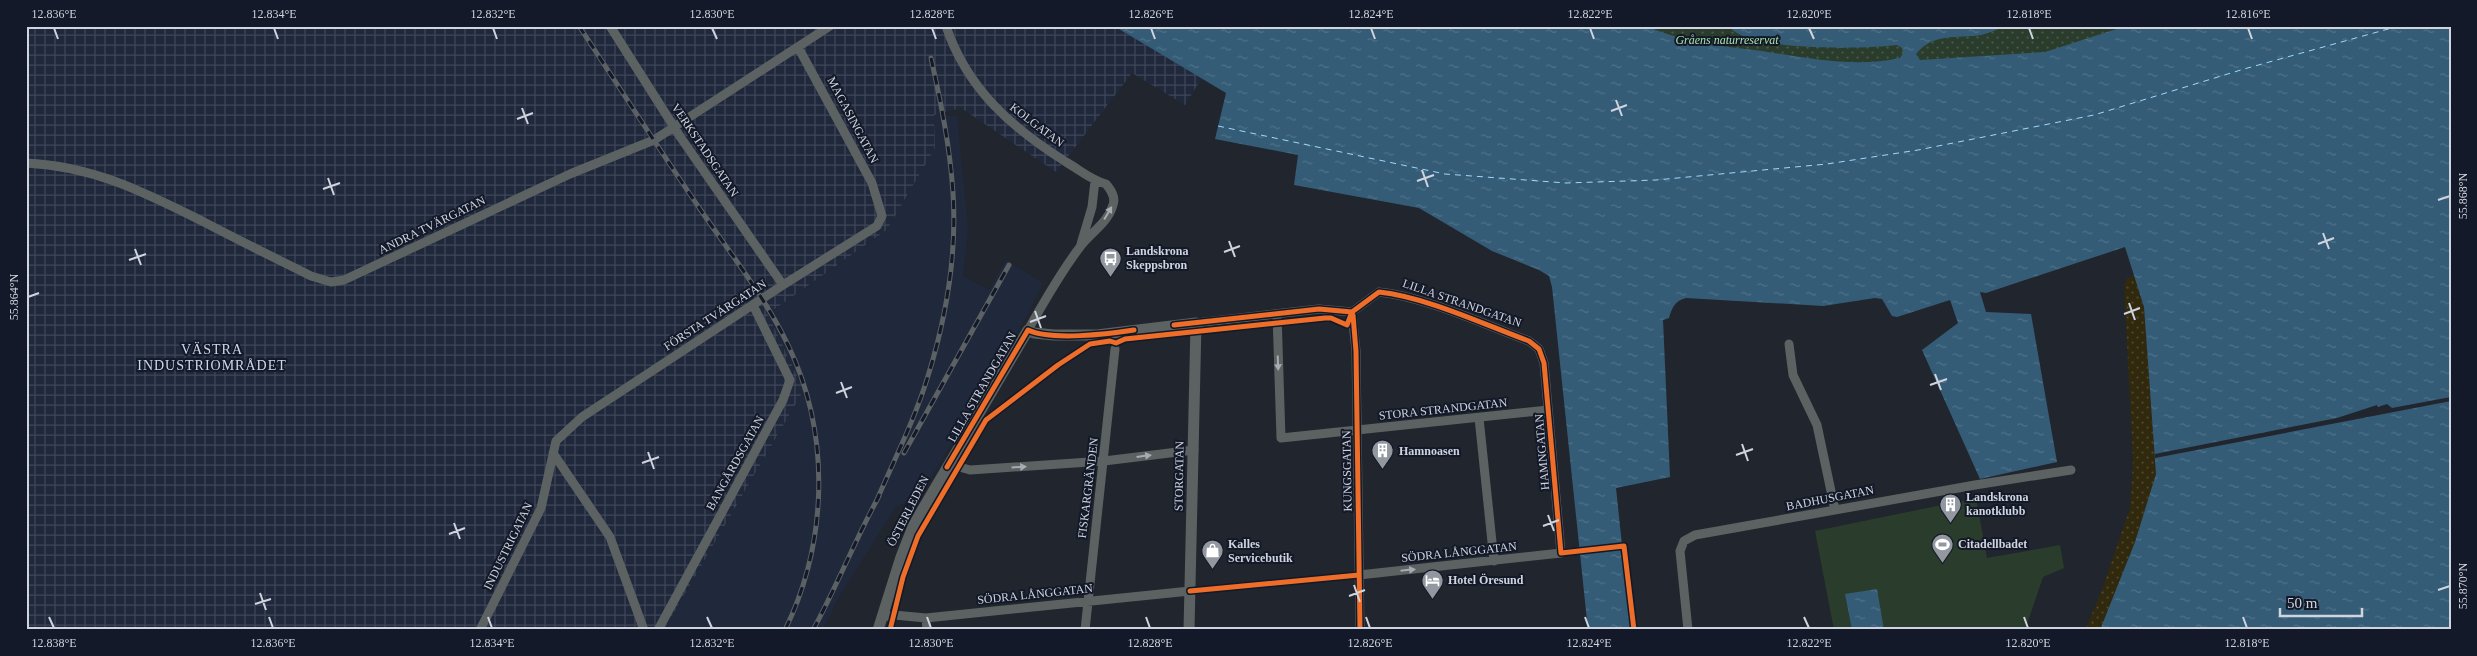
<svg xmlns="http://www.w3.org/2000/svg" width="2477" height="656" viewBox="0 0 2477 656" font-family="'Times New Roman',serif">
	<defs>
		<pattern id="industrial-grid" width="8" height="8" patternUnits="userSpaceOnUse" patternTransform="scale(1.25)"><rect width="8" height="8" fill="#20283c"/><path d="M0 4h8M4 0v8" fill="none" stroke="#3f4658"/></pattern>
		<pattern id="sand-dots" width="8" height="8" patternUnits="userSpaceOnUse" patternTransform="scale(1.25)"><rect width="8" height="8" fill="#30290d"/><path d="M2 2h.1M6 6h.1" fill="none" stroke="#4d4730" stroke-width="1.8" stroke-linecap="round"/></pattern>
		<pattern id="park-dots" width="8" height="8" patternUnits="userSpaceOnUse" patternTransform="scale(1.25)"><rect width="8" height="8" fill="#2a3d2c"/><path d="M2 2h.1M6 6h.1" fill="none" stroke="#48584a" stroke-width="1.8" stroke-linecap="round"/></pattern>
		<pattern id="water-ripples" width="26" height="14" patternUnits="userSpaceOnUse" patternTransform="scale(1.25)"><rect width="26" height="14" fill="#345c76"/><path d="M2 4q2-2 4 0t4 0M15 11q2-2 4 0t4 0" fill="none" stroke="#507289"/></pattern>
	</defs>
	<rect width="100%" height="100%" fill="#21252d"/>
	<path fill="url(#industrial-grid)" d="M26,26H1114L1202,78L1185,105L1132,73L1056,172L961,108L934,115L936,148L887,230L768,314L804,390L664,630H26Z"/>
	<path fill="#20283c" d="M934,115L957,116L968,228L963,276L989,290L1006,260L1043,283L1026,317L924,490L895,508L837,600L823,630H664L804,390L768,314L887,230L935,148Z"/>
	<path fill="#2a3d2c" d="M1976,498L1987,558L2060,545L2064,568L2043,577L2025,630H1834L1815,531Z"/>
	<path fill="url(#sand-dots)" d="M2134,275L2144,307L2156,474L2135,542L2100,630H2085L2100,595L2130,508L2133,460L2124,285L2127,279Z"/>
	<path fill="url(#park-dots)" d="M1637,26H1733L1898,39L1906,54L1894,63H1842L1691,47Z
		M1978,26H2165L2040,56L1920,61L1915,57L1917,44Z"/>
	<path fill="url(#water-ripples)" d="M1114,26H1646C1686,43 1721,46 1762,51C1807,58 1855,68 1900,58L1903,53L1902,48L1897,45C1867,49 1746,52 1729,26H2006C1998,29 1989,33 1981,35C1956,39 1934,32 1916,54L1920,60L2045,52L2126,26H2451V630H2100L2135,542L2156,474L2144,307L2125,247L1986,293L1980,292L1986,312L2031,314L2057,462L1980,479L1922,350L1958,323L1950,300L1897,317L1892,316L1882,299L1875,298L1823,306L1686,298C1675,301 1672,307 1669,318L1663,320L1670,477L1616,488L1631,630H1588L1552,287L1549,276L1539,270L1492,251L1419,208L1294,185L1298,155L1215,139L1226,93Z
		M1877,589L1884,630H1852L1845,594Z"/>
	<path fill="#21252d" d="M2451,397V401L2155,458V454L2337,418L2377,405L2378,407L2387,404L2392,408Z"/>
	<g fill="none" stroke-linecap="round" stroke-linejoin="round">
		<path stroke="#a2d8fe" stroke-width="1" stroke-dasharray="6 5" stroke-linecap="butt" d="M1218,126L1445,174L1566,183L1656,180L1827,164L1918,150L2094,115L2244,69L2399,26"/>
		<path stroke="#5b6261" stroke-width="9" d="M610,26L681,138L783,285
			M946,26C967,89 1012,128 1066,162C1080,170 1091,180 1106,184C1111,190 1116,197 1113,205C1108,223 1090,233 1080,247C1060,273 1044,302 1028,330
			M26,163C93,166 144,192 202,221C238,240 275,258 311,276L331,282L344,280L570,174L654,140L830,26
			M1081,244L1092,207L1095,181
			M1352,312L1356,351L1360,630
			M1277,314L1281,438L1548,410
			M1196,323L1319,309L1352,312L1379,292C1426,297 1483,324 1529,341L1539,349L1544,363L1561,553L1359,575
			M1789,344L1793,375L1817,425L1835,510
			M1479,418L1494,561
			M553,453L610,537L644,630
			M949,464L970,470L1104,461L1194,450
			M883,617L894,615L926,618L1190,591
			M926,618L927,630
			M480,630L541,508L556,441L582,417L783,285L877,226L882,216L872,183L798,47
			M658,630L783,400L790,380L753,305
			M1085,630L1115,349
			M1688,630L1680,551L1684,541L1695,535L1975,485L2071,470"/>
		<path stroke="#5b6261" stroke-width="11" d="M878,630L901,557L914,524L1028,330L1034,333L1054,335H1097L1196,323L1189,630"/>
		<defs>
			<path id="rail" d="M579,26C619,87 659,149 700,209C730,253 765,297 788,345C831,434 828,542 785,630
				M904,453L1009,265
				M876,502C894,460 915,419 928,376C946,318 957,254 953,193C950,147 941,103 931,58
				M813,630C837,586 855,540 879,496"/>
		</defs>
		<use href="#rail" stroke="#5c6164" stroke-width="5"/>
		<use href="#rail" stroke="#131928" stroke-width="3" stroke-dasharray="9" stroke-linecap="butt"/>
		<defs>
			<path id="cycleway" d="M1353,315L1356,351L1360,630
				M1174,325L1319,309L1352,312
				M947,467L1028,330C1051,341 1108,334 1134,330
				M1190,591L1359,575
				M890,630L903,577L918,536L986,420L1058,365L1090,344L1110,341L1116,343L1125,339L1325,318H1331L1347,325L1352,312L1379,292C1426,297 1483,324 1529,341L1539,349L1544,363L1561,553L1624,546L1634,630"/>
		</defs>
		<use href="#cycleway" stroke="#131928" stroke-width="8"/>
		<use href="#cycleway" stroke="#ee6e29" stroke-width="5"/>
	</g>
	<defs><path id="oneway-solid" d="M-6-.8H1V-3.2L6.5 0L1 3.2V.8H-6Z" transform="scale(1.25)"/></defs>
	<g fill="#a6acb2">
		<use href="#oneway-solid" transform="translate(1108 213) rotate(-59)"/>
		<use href="#oneway-solid" transform="translate(1278 363) rotate(88)"/>
		<use href="#oneway-solid" transform="translate(1144 456) rotate(-7)"/>
		<use href="#oneway-solid" transform="translate(1019 467) rotate(-4)"/>
		<use href="#oneway-solid" transform="translate(1408 570) rotate(-6)"/>
	</g>
	<path fill="none" stroke="#cfd4de" stroke-width="2" d="M54,28L58,39M274,28L278,39M493,28L497,39M712,28L717,39M932,28L936,39M1151,28L1155,39M1371,28L1375,39M1590,28L1594,39M1809,28L1814,39M2029,28L2033,39M2248,28L2252,39M1616,100L1622,116M522,108L528,124M1611,111L1627,105M517,119L533,113M1422,170L1428,187M328,178L334,195M1417,181L1434,175M323,189L340,183M2438,200L2450,196M2323,233L2329,249M1229,241L1235,257M2318,244L2334,238M135,249L141,265M1224,252L1240,246M129,260L146,254M28,297L39,293M2129,303L2135,320M1035,311L1041,328M2124,314L2140,308M1030,322L1046,316M1935,374L1941,390M841,382L847,398M1930,385L1947,379M836,393L852,387M1742,444L1748,461M648,452L654,469M1736,455L1753,449M642,463L659,457M1548,515L1554,531M454,523L460,539M1543,526L1559,520M449,534L465,528M1354,585L1360,602M2438,590L2450,586M260,593L266,610M1349,596L1365,590M255,604L271,599M49,617L54,628M269,617L273,628M488,617L492,628M707,617L712,628M927,617L931,628M1146,617L1150,628M1366,617L1370,628M1585,617L1589,628M1804,617L1809,628M2024,617L2028,628M2243,617L2247,628"/>
	<defs>
		<symbol id="bus-pin" viewBox="-11 -11 22 30"><path d="M0 17L-7.5 6A9.5 9.5 0 1 1 7.5 6Z" fill="#9297a0" stroke="#131928"/><path d="M-5-6H5V4H4V6H2V4H-2V6H-4V4H-5ZM-3.5-4V0h7V-4ZM-3.5 1.2v1.5H-2V1.2ZM2 1.2v1.5H3.5V1.2Z" fill="#fff"/></symbol>
		<symbol id="building-pin" viewBox="-11 -11 22 30"><path d="M0 17L-7.5 6A9.5 9.5 0 1 1 7.5 6Z" fill="#9297a0" stroke="#131928"/><path d="M-4-6H4V6H1V3H-1V6H-4ZM-2.5-4.3h1.7v1.8h-1.7ZM.8-4.3h1.7v1.8H.8ZM-2.5-1h1.7V.8h-1.7ZM.8-1h1.7V.8H.8Z" fill="#fff"/></symbol>
		<symbol id="stadium-pin" viewBox="-11 -11 22 30"><path d="M0 17L-7.5 6A9.5 9.5 0 1 1 7.5 6Z" fill="#9297a0" stroke="#131928"/><path d="M0-5a6.5 5 0 1 0 0 10a6.5 5 0 1 0 0-10ZM-3.5-1.8h7v3.6h-7Z" fill="#fff"/></symbol>
		<symbol id="shop-pin" viewBox="-11 -11 22 30"><path d="M0 17L-7.5 6A9.5 9.5 0 1 1 7.5 6Z" fill="#9297a0" stroke="#131928"/><path d="M-5-2.5h2.3a2.7 3.5 0 0 1 5.4 0H5L5.5 6h-11ZM-1.5-2.5h3a1.5 2.3 0 0 0-3 0Z" fill="#fff"/></symbol>
		<symbol id="hotel-pin" viewBox="-11 -11 22 30"><path d="M0 17L-7.5 6A9.5 9.5 0 1 1 7.5 6Z" fill="#9297a0" stroke="#131928"/><path d="M-6-4.5h1.5V1H6V5H4.5V3h-9V5H-6ZM-4 0a1.8 1.8 0 1 1 3.6 0ZM.5 0V-2.5h3Q6-2.5 6 0Z" fill="#fff"/></symbol>
	</defs>
	<g fill-rule="evenodd">
		<use href="#bus-pin" x="1098" y="246" width="25" height="34"/>
		<use href="#building-pin" x="1370" y="438" width="25" height="34"/>
		<use href="#building-pin" x="1938" y="492" width="25" height="34"/>
		<use href="#stadium-pin" x="1930" y="532" width="25" height="34"/>
		<use href="#shop-pin" x="1200" y="538" width="25" height="34"/>
		<use href="#hotel-pin" x="1420" y="568" width="25" height="34"/>
	</g>
	<g text-anchor="middle" dominant-baseline="central" stroke-width="4" stroke-linejoin="round" paint-order="stroke">
		<g font-size="12" font-style="italic" fill="#a9e2aa" stroke="#131928">
			<text x="1727" y="40">Gråens naturreservat</text>
		</g>
		<g font-size="12" fill="#cfd4de" stroke="#131928">
			<text transform="translate(853 120) rotate(62)">MAGASINGATAN</text>
			<text transform="translate(1037 125) rotate(37)">KOLGATAN</text>
			<text transform="translate(705 150) rotate(56)">VERKSTADSGATAN</text>
			<text transform="translate(432 225) rotate(-26)">ANDRA TVÄRGATAN</text>
			<text transform="translate(1462 303) rotate(19)">LILLA STRANDGATAN</text>
			<text transform="translate(715 315) rotate(-33)">FÖRSTA TVÄRGATAN</text>
			<text transform="translate(982 387) rotate(-60)">LILLA STRANDGATAN</text>
			<text transform="translate(1443 409) rotate(-6)">STORA STRANDGATAN</text>
			<text transform="translate(1542 452) rotate(-95)">HAMNGATAN</text>
			<text transform="translate(735 463) rotate(-61)">BANGÅRDSGATAN</text>
			<text transform="translate(1347 471) rotate(-91)">KUNGSGATAN</text>
			<text transform="translate(1179 476) rotate(-89)">STORGATAN</text>
			<text transform="translate(1088 488) rotate(-83)">FISKARGRÄNDEN</text>
			<text transform="translate(1830 498) rotate(-11)">BADHUSGATAN</text>
			<text transform="translate(908 511) rotate(-63)">ÖSTERLEDEN</text>
			<text transform="translate(508 546) rotate(-64)">INDUSTRIGATAN</text>
			<text transform="translate(1459 552) rotate(-6)">SÖDRA LÅNGGATAN</text>
			<text transform="translate(1035 594) rotate(-6)">SÖDRA LÅNGGATAN</text>
		</g>
		<g font-size="12" font-weight="bold" fill="#cfd4de" stroke="#131928" text-anchor="start">
			<text x="1126" y="251">Landskrona<tspan x="1126" dy="14">Skeppsbron</tspan></text>
			<text x="1399" y="451">Hamnoasen</text>
			<text x="1966" y="497">Landskrona<tspan x="1966" dy="14">kanotklubb</tspan></text>
			<text x="1228" y="544">Kalles<tspan x="1228" dy="14">Servicebutik</tspan></text>
			<text x="1958" y="544">Citadellbadet</text>
			<text x="1448" y="580">Hotel Öresund</text>
		</g>
		<g font-size="14" letter-spacing="1" fill="#cdd7ec" stroke="#131928">
			<text x="212" y="349">VÄSTRA<tspan x="212" dy="16">INDUSTRIOMRÅDET</tspan></text>
		</g>
	</g>
	<rect width="2477" height="656" fill="none" stroke="#131928" stroke-width="55"/>
	<path d="M2280 608v8h82v-8" fill="none" stroke="#cfd4de" stroke-width="2.5"/>
	<text x="2287" y="608" font-size="15" fill="#cfd4de" stroke="#131928" stroke-width="4" paint-order="stroke">50 m</text>
	<rect x="28" y="28" width="2422" height="600" fill="none" stroke="#cfd4de" stroke-width="2"/>
	<g font-size="12" text-anchor="middle" fill="#cfd4de">
		<text x="54" y="18">12.836°E</text>
		<text x="274" y="18">12.834°E</text>
		<text x="493" y="18">12.832°E</text>
		<text x="712" y="18">12.830°E</text>
		<text x="932" y="18">12.828°E</text>
		<text x="1151" y="18">12.826°E</text>
		<text x="1371" y="18">12.824°E</text>
		<text x="1590" y="18">12.822°E</text>
		<text x="1809" y="18">12.820°E</text>
		<text x="2029" y="18">12.818°E</text>
		<text x="2248" y="18">12.816°E</text>
		<text transform="translate(2463 196) rotate(-90)" y="4">55.868°N</text>
		<text transform="translate(14 297) rotate(-90)" y="4">55.864°N</text>
		<text transform="translate(2463 586) rotate(-90)" y="4">55.870°N</text>
		<text x="54" y="647">12.838°E</text>
		<text x="273" y="647">12.836°E</text>
		<text x="492" y="647">12.834°E</text>
		<text x="712" y="647">12.832°E</text>
		<text x="931" y="647">12.830°E</text>
		<text x="1150" y="647">12.828°E</text>
		<text x="1370" y="647">12.826°E</text>
		<text x="1589" y="647">12.824°E</text>
		<text x="1809" y="647">12.822°E</text>
		<text x="2028" y="647">12.820°E</text>
		<text x="2247" y="647">12.818°E</text>
	</g>
</svg>
